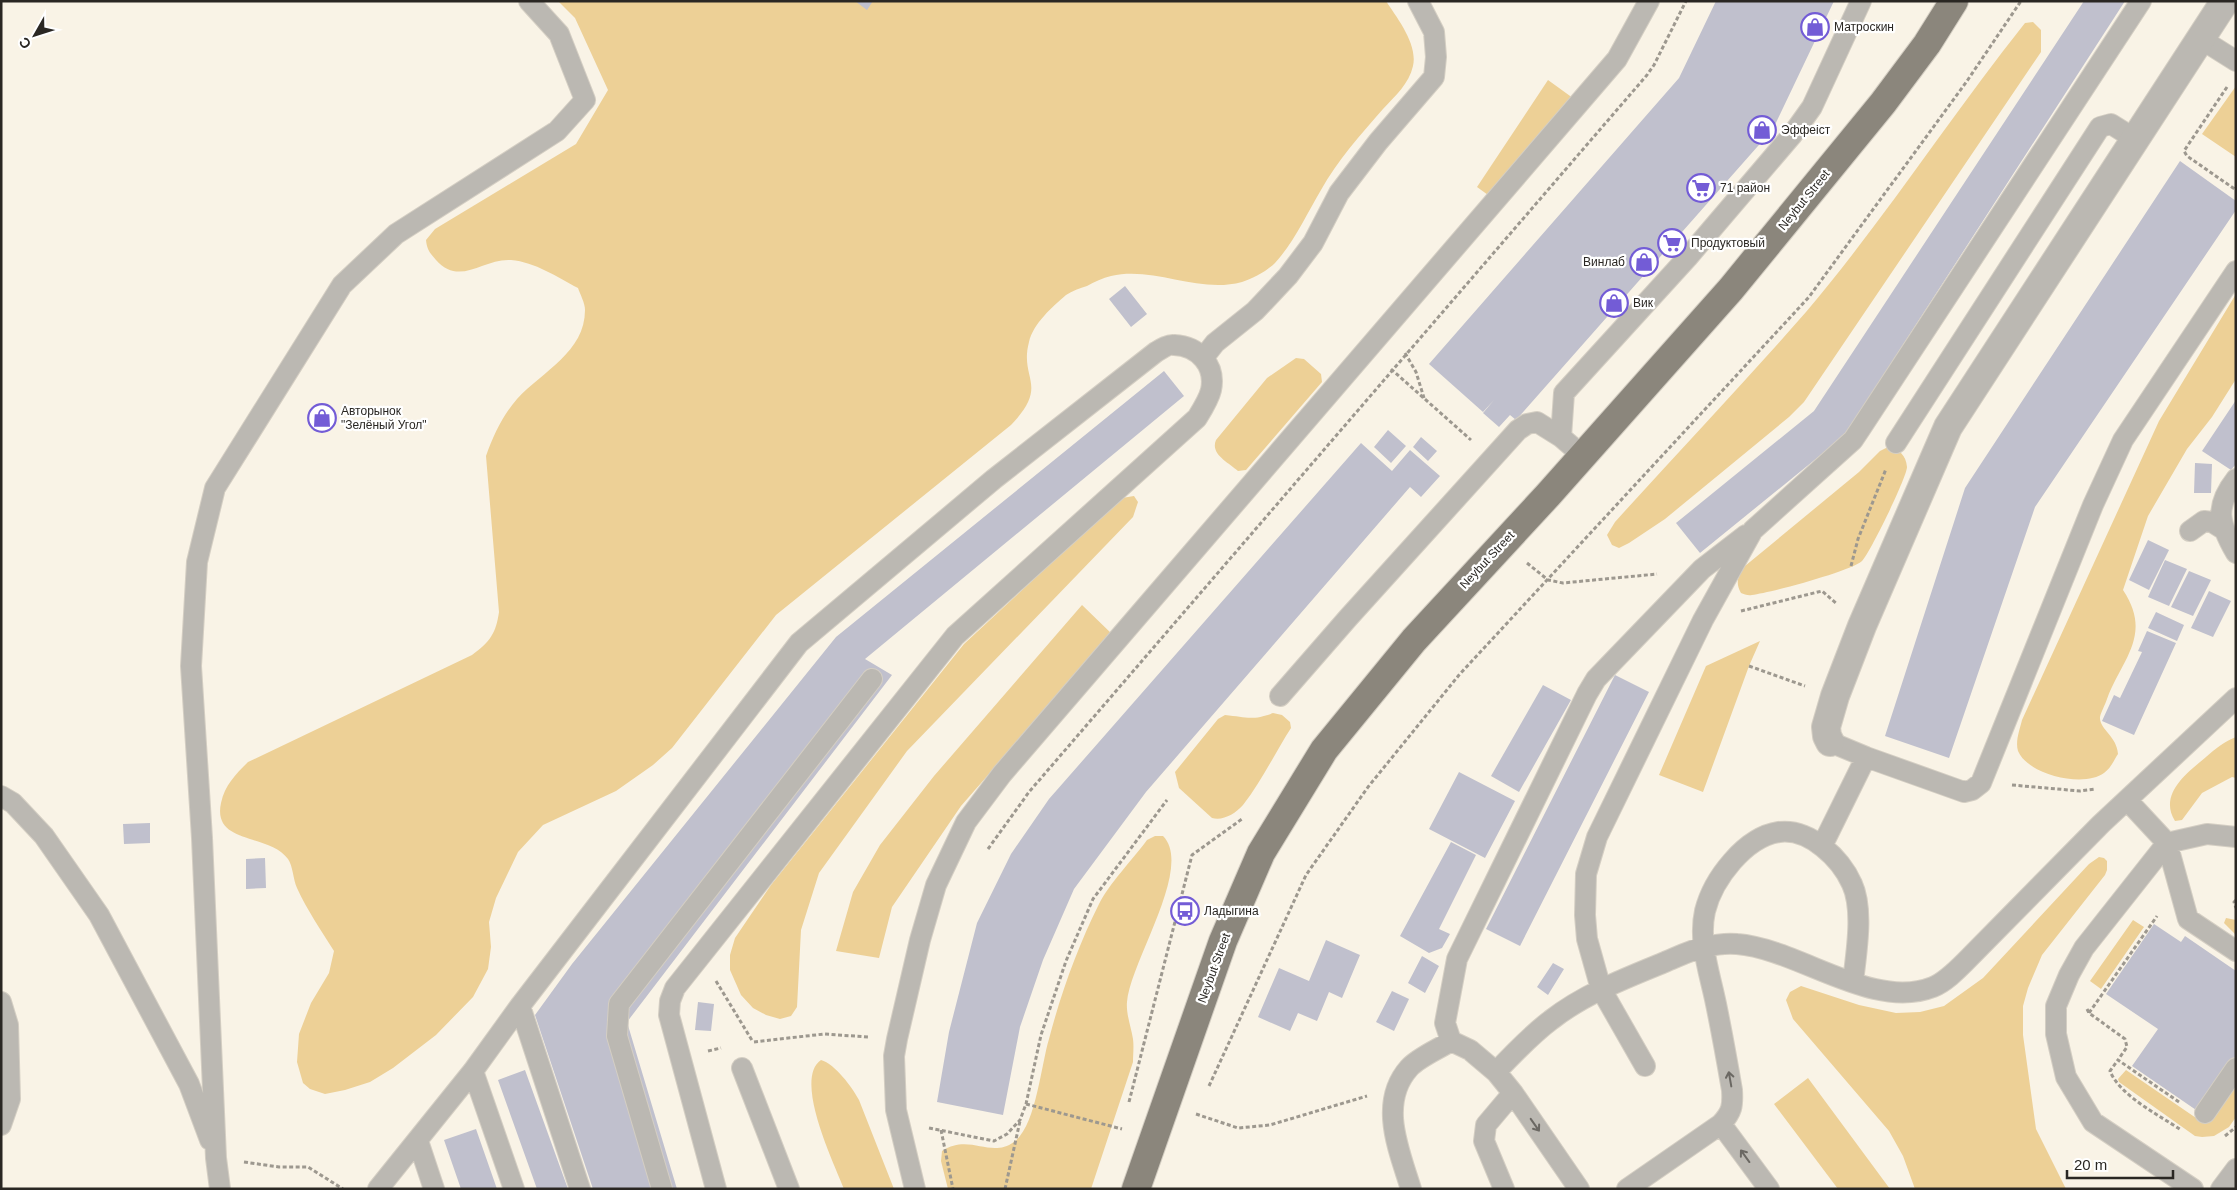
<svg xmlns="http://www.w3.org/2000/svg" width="2237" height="1190" viewBox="0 0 2237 1190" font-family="Arial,sans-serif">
	<rect width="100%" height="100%" fill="#f9f3e6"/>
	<path fill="#edd096" d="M558,1H1386C1397,18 1418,44 1413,66C1409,84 1395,96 1383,109C1361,134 1337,161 1321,190C1306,215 1295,241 1275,263C1267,271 1252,279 1242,282C1198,294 1155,266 1111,276C1103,278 1094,282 1087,286C1080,288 1072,291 1066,295C1053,306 1033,324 1029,342C1019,379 1050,385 1011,425L776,615L672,748L653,765L616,791L543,825L518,852L496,898L489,922L491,947L488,969L473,997L436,1035L393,1068L370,1082L345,1090L325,1094L310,1089L303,1083L297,1062L299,1034L311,1003L329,973L334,951C321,930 307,910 297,888C293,879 293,866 288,859C269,833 212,845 221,803C225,785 235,775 248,762L472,655C490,642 496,633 499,612L486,456C493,436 503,415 517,399C543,371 585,352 585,310C585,303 580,294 578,288C557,277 535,262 511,260C483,258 460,287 436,260C430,253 427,250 426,240L435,229L576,144L608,90L575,18Z
		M2033,22L2041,30V52L1804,402L1789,417L1665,519L1629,543L1619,548L1612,545L1607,535L1615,522C1678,452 1744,383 1806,312C1884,220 1950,117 2025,23Z
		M1548,80L1577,101L1495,200L1477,187Z
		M2236,86V157L2202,134Z
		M2236,294V379L2212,417L2187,449L2148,516L2123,590C2153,635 2122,659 2107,699C2105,705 2101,712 2100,717C2099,729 2117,736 2118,754C2114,760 2111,768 2104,773C2084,788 2028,775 2018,751C2015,741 2020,729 2022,720L2159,421Z
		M1296,358L1304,359L1321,374L1322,382L1246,470L1238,471C1228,462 1210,454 1216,440L1267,378Z
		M1888,447C1899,449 1906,455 1907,467C1907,477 1870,553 1862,561C1851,571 1770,593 1752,595C1748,596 1744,594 1741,593C1735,583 1738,575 1745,566L1859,472L1880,451Z
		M1134,496L1138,502L1133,517L907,751L819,873L801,930L797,1007L791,1016L780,1019L766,1015L753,1008L741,995L730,970V955L735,938L771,885L964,644L1114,505L1122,498Z
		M1082,605L1113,635L1084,665L961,806L892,907L879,958L836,951L853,892L880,845L934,776Z
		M1760,641L1749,666L1703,792L1659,775L1706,666Z
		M1273,713L1282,715L1290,722L1291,728C1275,753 1261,782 1243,805C1235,814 1223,821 1212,818L1179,788L1175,772L1218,719L1225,715C1246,717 1252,721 1273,713Z
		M2236,737V778L2232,777L2202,793L2182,820L2175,821C2158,794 2188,772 2206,757C2215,749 2225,741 2236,737Z
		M1155,836H1163C1194,867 1130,962 1127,1002C1126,1014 1131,1027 1133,1039C1134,1047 1133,1055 1133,1062L1091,1189H948L941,1161L942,1151C970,1133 990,1159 1014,1142C1036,1126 1041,1065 1049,1039C1061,993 1078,946 1099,904C1109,884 1133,859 1147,840Z
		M2099,857L2104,858L2107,861V870L2105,875L2042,955L2028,988L2023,1006V1035L2036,1129L2066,1189H1915L1903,1156L1889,1131L1793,1019L1786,1000L1790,992L1801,986L1859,1005L1896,1013L1920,1012L1944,1006L1983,978L2089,864Z
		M2226,918L2236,920V935L2224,923Z
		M2133,920L2144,927L2101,989L2090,981Z
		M821,1060C835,1064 852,1087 859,1100L894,1189H844C834,1163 793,1079 821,1060Z
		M2126,1070L2199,1120L2236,1078V1117L2229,1127L2214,1136L2202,1137L2195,1136L2119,1082L2118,1079Z
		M1808,1078L1890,1189H1838L1774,1104Z"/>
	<path fill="#c0c0cd" d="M855,1H873L867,10Z
		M1716,1H1834L1773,129L1516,420L1510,415L1499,427L1483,413L1494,400L1483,412L1429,364L1679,78Z
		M2084,1H2125L1844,436L1700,553L1676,523L1814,411Z
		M2180,161L2236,201V210L2035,507L1949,758L1885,736L1965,488Z
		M1125,286L1147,314L1131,327L1109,299Z
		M1164,371L1184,396L865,659L892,675L627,1022L677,1189H593L535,1015L572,964L836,637Z
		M2236,400V464L2231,470L2202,451Z
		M1388,430L1406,446L1391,463L1374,447Z
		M1421,437L1437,451L1428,461L1413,447Z
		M1361,443L1392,471L1410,450L1440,476L1421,497L1410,487L1146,792L1074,889L1043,960L1020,1027L1003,1115L937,1102L949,1032L977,923L1011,854L1049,799Z
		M2195,463L2212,464L2211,493H2194Z
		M2148,540L2169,550L2149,590L2129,580Z
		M2165,560L2187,569L2169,606L2148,597Z
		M2189,571L2211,580L2193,616L2171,607Z
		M2209,591L2231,601L2213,637L2191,628Z
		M2156,612L2184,625L2177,641L2148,628Z
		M2147,631L2176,643L2134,735L2102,721L2114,695L2120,698L2142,652L2138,651Z
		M1615,675L1649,692L1520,946L1486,929Z
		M1543,685L1571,700L1519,792L1491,776Z
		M1459,772L1515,801L1485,858L1429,829Z
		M150,823V843L124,844L123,824Z
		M1451,842L1476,855L1439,929L1450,934L1442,948L1429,953L1400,936Z
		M265,858L266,888L246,889V859Z
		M2154,924L2181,942L2185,936L2236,971V1058L2199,1112L2132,1066L2158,1029L2106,994Z
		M1326,940L1360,955L1342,998L1329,992L1317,1021L1298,1013L1290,1031L1258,1017L1279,968L1309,981Z
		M1422,956L1439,966L1425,993L1408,983Z
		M1553,963L1564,969L1548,995L1537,987Z
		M1392,991L1409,999L1394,1031L1376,1022Z
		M698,1002L714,1004L711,1031L695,1030Z
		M525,1070L568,1189H537L498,1080Z
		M476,1129L497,1189H461L444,1140Z"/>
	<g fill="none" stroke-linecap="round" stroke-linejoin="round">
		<defs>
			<path id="lane" d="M2201,39L2236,61
				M1204,357L1215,343L1255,311L1288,276L1313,243L1339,193L1378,142L1434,77L1436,57L1434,32L1418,1
				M1896,443L2100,127L2111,124L2135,139
				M1583,456L1561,437L1564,393L1688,257L1792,135L1812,107L1861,1
				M2236,479C2214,507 2219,524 2236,553
				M2190,531L2204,521L2212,522L2223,529
				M1280,696L1348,618L1518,430L1527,424L1537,422L1561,437
				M1830,742L1866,757L1964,792L1972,790L1981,783L2093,505L2123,440L2236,271
				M1,796L13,803L44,836L99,915L189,1084L210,1140
				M2127,800L2167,843L2188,919L2236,951
				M1822,846L1866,757
				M1,1002L8,1025L10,1099L1,1125
				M520,1006L580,1189
				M1451,1041L1445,1023L1457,959L1587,694L1596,679L1702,569L1746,535
				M1645,1066L1601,989L1587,939L1585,915L1586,874L1597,837L1703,620L1753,530L1853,440L1861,428L2141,1
				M742,1068L789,1189
				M473,1071L514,1189
				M1496,1072C1513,1054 1531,1035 1551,1020C1584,994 1626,978 1665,962C1677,957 1691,950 1704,947C1713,945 1728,943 1737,944C1799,949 1872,1011 1933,987C1945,982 1956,971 1965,962L2101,824L2236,698
				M2205,1113L2236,1068
				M1721,1124L1769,1189
				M418,1141L434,1189
				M220,1189L216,1158L202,838L191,666L197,562L215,488L342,285L396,234L557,131L585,100L559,34L529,1
				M378,1189L473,1071L520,1006L799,643L994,479L1156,352C1161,349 1169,344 1174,345C1199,346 1216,366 1211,390C1209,399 1202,410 1197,418L955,636L675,988L670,1001L669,1015L716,1189
				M662,1189L617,1036L619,1004L872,679
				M915,1189L896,1110L894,1056L897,1039L920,940L936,885L966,822L1002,774L1617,59L1649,1
				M1411,1189C1399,1150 1378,1103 1409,1068C1419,1057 1439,1049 1451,1041L1470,1050L1496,1072L1513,1093L1579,1189
				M1504,1189L1484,1141L1486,1125L1513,1093
				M1627,1189L1721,1124C1732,1112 1733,1106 1732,1090C1727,1061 1722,1033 1716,1004C1710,974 1698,942 1705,911C1713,879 1745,837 1779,832C1810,828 1841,859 1852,884C1864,910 1856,954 1853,982
				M2193,1189L2093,1122L2066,1077L2056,1034V1006L2069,975L2084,948L2167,843L2207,834L2236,837
				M2221,1189L2236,1169"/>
			<path id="street" d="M1830,742L1827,736L1826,727L1835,696L1862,626L1948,427L2225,1"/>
			<path id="primary" d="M1136,1189L1223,941L1261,853L1324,750L1414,640L1548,495L1731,289L1883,103L1927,44L1954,1"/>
		</defs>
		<use href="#lane" stroke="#d4cec3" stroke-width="22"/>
		<use href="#street" stroke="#d4cec3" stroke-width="30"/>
		<use href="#primary" stroke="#d4cec3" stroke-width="30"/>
		<path stroke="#9d988f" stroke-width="3" stroke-dasharray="4 2.5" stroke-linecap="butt" d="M2227,87L2184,151L2187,156L2236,190
			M1405,353L1416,372L1424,398
			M1391,369L1471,440
			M1527,563L1548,580L1563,583L1657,574
			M1851,566L1858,539L1886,469
			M1741,611L1822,591L1837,604
			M1749,666L1805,686
			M2012,785L2080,791L2095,789
			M988,849L1029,792L1647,75L1654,65L1686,1
			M2236,900L2234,902L2236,908
			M716,981L753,1042
			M2087,1009L2089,1013L2125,1039L2127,1047L2118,1060
			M2089,1013L2157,916
			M754,1042L824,1034L868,1037
			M708,1051L721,1048
			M1209,1086L1306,875L1368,787L1459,675L1809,297L1967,81L2021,1
			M1129,1102L1192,855L1242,819
			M2179,1102L2118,1060L2110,1071C2120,1096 2159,1115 2181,1130
			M1026,1104L1122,1129
			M1196,1114L1238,1128L1270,1125L1367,1096
			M929,1128L994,1141L1007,1134L1020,1120L1026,1104L1041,1035L1066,961L1093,899L1167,800
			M941,1130L953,1189
			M2225,1136L2236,1127
			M244,1162L279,1167H308L343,1189
			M1005,1189L1020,1121"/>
		<use href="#lane" stroke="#bbb8b2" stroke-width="20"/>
		<use href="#street" stroke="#bbb8b2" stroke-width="28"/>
		<use href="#primary" stroke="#8b867c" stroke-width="28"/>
	</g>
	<defs><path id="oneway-shaft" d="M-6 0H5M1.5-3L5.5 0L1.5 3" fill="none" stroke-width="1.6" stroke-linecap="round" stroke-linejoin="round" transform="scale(1.25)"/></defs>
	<g stroke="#6b6863">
		<use href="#oneway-shaft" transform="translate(1730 1079) rotate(-100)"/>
		<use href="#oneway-shaft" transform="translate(1535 1125) rotate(55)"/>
		<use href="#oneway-shaft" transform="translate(1745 1156) rotate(-126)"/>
	</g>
	<defs>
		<symbol id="shop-ring" viewBox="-11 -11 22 22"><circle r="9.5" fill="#fff" stroke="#735cd6" stroke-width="1.5"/><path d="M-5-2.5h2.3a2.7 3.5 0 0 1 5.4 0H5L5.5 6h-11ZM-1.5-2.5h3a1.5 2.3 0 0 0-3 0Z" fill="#735cd6"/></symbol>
		<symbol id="supermarket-ring" viewBox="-11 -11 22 22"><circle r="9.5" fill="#fff" stroke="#735cd6" stroke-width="1.5"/><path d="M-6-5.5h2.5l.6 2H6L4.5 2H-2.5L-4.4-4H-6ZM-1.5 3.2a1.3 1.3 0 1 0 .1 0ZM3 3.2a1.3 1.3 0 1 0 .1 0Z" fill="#735cd6"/></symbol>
		<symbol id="bus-ring" viewBox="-11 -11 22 22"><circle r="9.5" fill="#fff" stroke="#735cd6" stroke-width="1.5"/><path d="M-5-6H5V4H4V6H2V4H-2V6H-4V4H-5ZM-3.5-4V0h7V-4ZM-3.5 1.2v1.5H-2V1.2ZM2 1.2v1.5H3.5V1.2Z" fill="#735cd6"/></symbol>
	</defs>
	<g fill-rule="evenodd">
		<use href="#shop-ring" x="1799" y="11" width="32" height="32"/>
		<use href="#shop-ring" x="1746" y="114" width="32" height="32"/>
		<use href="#supermarket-ring" x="1685" y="172" width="32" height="32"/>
		<use href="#supermarket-ring" x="1656" y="227" width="32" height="32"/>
		<use href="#shop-ring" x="1628" y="246" width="32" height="32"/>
		<use href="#shop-ring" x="1598" y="287" width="32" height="32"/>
		<use href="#shop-ring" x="306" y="402" width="32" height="32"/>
		<use href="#bus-ring" x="1169" y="895" width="32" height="32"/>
	</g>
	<g text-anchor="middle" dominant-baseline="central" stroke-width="4.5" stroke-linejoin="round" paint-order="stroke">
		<g font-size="12" fill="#2a2723" stroke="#fff" text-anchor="start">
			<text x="1834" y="27">Матроскин</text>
			<text x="1781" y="130">Эффеiст</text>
			<text x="1720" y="188">71 район</text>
			<text x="1691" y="243">Продуктовый</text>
			<text x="1625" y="262" text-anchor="end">Винлаб</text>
			<text x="1633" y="303">Вик</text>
			<text x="341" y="411">Авторынок<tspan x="341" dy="14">"Зелёный Угол"</tspan></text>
			<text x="1204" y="911">Ладыгина</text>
		</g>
		<g font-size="12" fill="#2a2723" stroke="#fff">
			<text transform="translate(1804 200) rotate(-51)">Neybut Street</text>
			<text transform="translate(1487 560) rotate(-47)">Neybut Street</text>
			<text transform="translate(1214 968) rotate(-70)">Neybut Street</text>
		</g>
	</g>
	<rect width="2237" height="1190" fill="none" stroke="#2a2723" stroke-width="5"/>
	<g transform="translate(35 35) rotate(231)" stroke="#ffffff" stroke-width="4" paint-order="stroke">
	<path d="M0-4L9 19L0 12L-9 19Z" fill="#2a2723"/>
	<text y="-8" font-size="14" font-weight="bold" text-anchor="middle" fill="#2a2723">С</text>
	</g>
	<path d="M2067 1170v8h106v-8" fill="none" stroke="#2a2723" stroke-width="2.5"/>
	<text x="2074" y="1170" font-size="15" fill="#2a2723" stroke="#ffffff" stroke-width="4" paint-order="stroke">20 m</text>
</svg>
